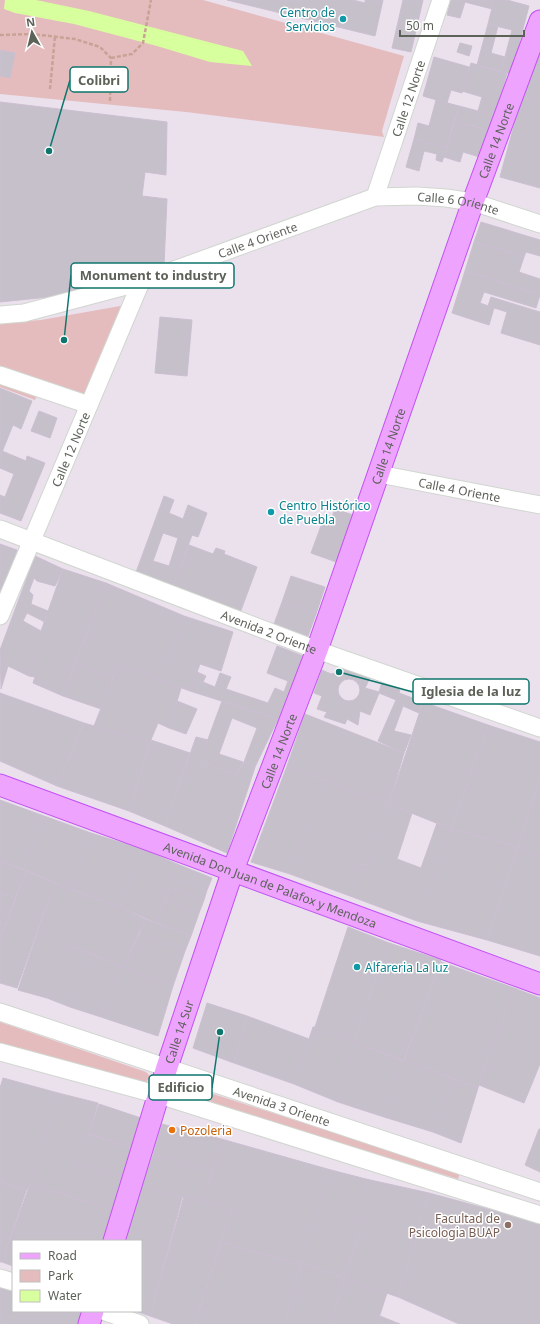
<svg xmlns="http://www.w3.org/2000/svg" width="540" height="1324" viewBox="0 0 540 1324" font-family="'Noto Sans',sans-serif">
	<rect width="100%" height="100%" fill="#eae1ed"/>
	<path fill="#e5bcbd" d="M0,0H203L404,56L382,131L384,137L186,112L0,94Z
		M126,305L85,413L37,395L35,400L0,387V323L41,320Z
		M0,1022L146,1072L150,1076L146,1083L0,1047Z
		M176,1082L459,1173V1176L458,1179L173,1092Z"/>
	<path fill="#d8ff9e" d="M5,0H36L89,11L243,51L252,66L210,62L157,46L74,24L15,13L4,9Z"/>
	<path fill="#c6c0ca" stroke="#cbbfd1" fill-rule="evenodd" d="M227,0H353L365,3V0H383L375,36Z
		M403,0H423L411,52L392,48Z
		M451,0H494L492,9L465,2L460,18L447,15Z
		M494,0H507L529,6L511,74L501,72L512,30L488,24Z
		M488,24L498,26L491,53L505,57L501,72L477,65Z
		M460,43L472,46L469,56L457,52Z
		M0,50L15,53L10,78L0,76Z
		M537,54H540V101L522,96Z
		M434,57L469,67L462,93L451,90L447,103L423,96Z
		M471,63L507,73L495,116L478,111L482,97L462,91Z
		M522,96L540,101V188L500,177Z
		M436,100L459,106L447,148L414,139L418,123L429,126Z
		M0,102L167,122L166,175L145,172L142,196L167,199L164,266L78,294L0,302Z
		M459,106L478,111L474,126L454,121Z
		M478,111L495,116L491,131L474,126Z
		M454,121L491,131L483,158L463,152L460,162L444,157Z
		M414,139L447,148L442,162L436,160L437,154L424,151L419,171L406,167Z
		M481,222L540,240V256L526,252L524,257L474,242Z
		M474,242L524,257L519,272L540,279V295L465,271Z
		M465,271L540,295L536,308L484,292L480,303L494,308L489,325L452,313Z
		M491,297L540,312V345L501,333L507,312L488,306Z
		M160,317L192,320L187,376L155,373Z
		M0,388L32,401L21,429L13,425L0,457Z
		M39,411L57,418L50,438L31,431Z
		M2,451L26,461L27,456L45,463L21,521L0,513V495L5,497L14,474L0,468V457Z
		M164,496L174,500L169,513L183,519L188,505L207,513L198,537L192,535L172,589L135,575ZM163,533L178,538L169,566L153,561Z
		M335,509L356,516L339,563L311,553L325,515L332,517Z
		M0,544L17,550L0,598Z
		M189,545L213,554L216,548L225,551L224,554L257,567L240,613L172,589Z
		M35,556L63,569L55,586L37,581L34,578L29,591L33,595L31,604L48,611L45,622L27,613L23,621L41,631L29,676L8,666L1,689L0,650Z
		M63,569L106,583L63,696L33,683L35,677L29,676L41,631Z
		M291,576L325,587L316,614L282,602Z
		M106,583L184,616L162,681L118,665L113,677L75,663Z
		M282,602L316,614L308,636L274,624Z
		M184,616L233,632L221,671L200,664L190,691L162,681Z
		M277,646L303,656L278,719L190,691L197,672L206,676L203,682L215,687L220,673L231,677L226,689L268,703L275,688L284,692L288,681L267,673Z
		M75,663L113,677L101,709L63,696Z
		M355,664L351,672L357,673L359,668L372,674L365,688L379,692L383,679L401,683L399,693L423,702L419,713L403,706L394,731L411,735L404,753L378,741L396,700L379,693L370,715L360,711L358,725L347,719L345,724L324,717L327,712L317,709L322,696L314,693L322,670L331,674L339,672Z
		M118,665L181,688L169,728L158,723L150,742L94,726Z
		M338 690a11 11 0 1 1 22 0a11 11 0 1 1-22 0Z
		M0,693L84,723L57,786L0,761Z
		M177,701L197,709L186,734L169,728Z
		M222,701L278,719L255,767L244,762L257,728L232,718L219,754L243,762L236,776L200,761Z
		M423,702L488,725L451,829L389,804Z
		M305,714L404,753L389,804L287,766Z
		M84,723L150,742L129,811L57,786Z
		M488,725L540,742V777L518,847L451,829Z
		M196,737L208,740L200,761L236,776L244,762L255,767L227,853L165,826Z
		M151,740L190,753L165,826L129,811Z
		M287,766L325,780L290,874L251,862Z
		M540,777V852L538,856L518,847Z
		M325,780L389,804L368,864H361L350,896L290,874Z
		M0,800L44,816L23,869L0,861Z
		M389,804L412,813L397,859L421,868L437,823L451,829L417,921L350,896L361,864H368Z
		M44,816L91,833L72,890L23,869Z
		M451,829L518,847L487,940L417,921Z
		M91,833L142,849L120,907L72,890Z
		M518,847L538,856L540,852V956L487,940Z
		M142,849L177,864L157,923L120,907Z
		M0,861L26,871L15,898L0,892Z
		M177,864L212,878L207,890L173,876Z
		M26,871L54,883L17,988L0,983V940Z
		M173,876L207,890L204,900L169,888Z
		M54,883L120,907L145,919L124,967L67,945L47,998L18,990Z
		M169,888L204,900L199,913L165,900Z
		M0,892L15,898L5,926L0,924Z
		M165,900L199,913L191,936L157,923Z
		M145,919L191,936L185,951L140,933Z
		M0,924L5,926L0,940Z
		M348,927L389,943L354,1042L315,1027Z
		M140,933L185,951L173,986L124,967Z
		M389,943L441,960L404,1061L354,1042Z
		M67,945L89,953L70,1007L47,998Z
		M89,953L119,965L101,1017L70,1007Z
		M441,962L514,988L478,1088L404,1059Z
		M119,965L173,986L158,1036L101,1017Z
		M514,988L540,998V1064L524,1103L479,1085Z
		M207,1003L247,1016L234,1063L193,1048Z
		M247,1016L309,1039L294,1084L234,1063Z
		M313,1027H315L354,1042L338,1102L294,1084Z
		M354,1042L402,1061L384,1117L338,1102Z
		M404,1059L454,1079L433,1132L384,1117L402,1061H404Z
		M3,1078L58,1093L30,1184L26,1191L0,1182V1088Z
		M454,1079L478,1088L461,1143L433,1132Z
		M58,1093L98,1103L89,1134H87L77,1164L69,1196L30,1184Z
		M99,1104L141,1118L132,1148L89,1134Z
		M162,1124L225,1140L213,1171L153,1155Z
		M539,1129H540V1172L525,1165Z
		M87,1134L132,1148L123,1177L77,1164Z
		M225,1140L331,1170L300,1262L301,1265L221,1242L232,1209L202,1201Z
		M153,1155L213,1171L202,1201L184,1196L182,1198L142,1186Z
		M77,1164L123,1177L116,1211L69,1196Z
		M331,1170L366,1179L356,1220L362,1223L344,1278L300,1262Z
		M366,1179L429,1193L398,1297L344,1278L362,1223L356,1220Z
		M0,1182L26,1191L2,1262H0Z
		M30,1184L116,1211L105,1241H13V1266L2,1262Z
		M142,1186L182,1198L150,1316L136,1311H141V1241H125Z
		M429,1193L540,1223V1324H459L398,1297Z
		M184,1196L232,1209L195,1324H173L150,1316Z
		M221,1242L301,1265L285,1324H195Z
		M300,1262L344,1278L331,1324H285L301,1265Z
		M344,1278L387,1293L377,1324H331Z
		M0,1285L13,1289V1311H80L83,1312L79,1324H0Z
		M380,1316L400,1324H377Z"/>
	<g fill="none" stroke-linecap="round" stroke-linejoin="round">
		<defs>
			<g id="minor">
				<path id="s1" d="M375,197L441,0"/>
				<path id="s2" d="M0,315L24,313L141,282L375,197L417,196L446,198L473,202L540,224"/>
				<path d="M0,375L89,405"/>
				<path id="s3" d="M379,474L540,505"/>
				<path id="s4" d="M0,529L317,650L540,728"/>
				<path id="s5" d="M0,616L141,282"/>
				<path id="s6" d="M0,1012L540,1192"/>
				<path d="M0,1052L159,1095L540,1215"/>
				<path d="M0,1278L13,1282"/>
				<path d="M103,1311L140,1324"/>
			</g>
			<g id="major">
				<path id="s7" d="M0,785L540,984"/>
				<path id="s8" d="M114,1241L167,1067L233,870L317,650L473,202L540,21"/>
				<path d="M89,1324L93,1311"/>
			</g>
		</defs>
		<use href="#minor" stroke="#d1d6cf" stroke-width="19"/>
		<use href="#major" stroke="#c252f4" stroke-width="23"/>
		<path stroke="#c7a295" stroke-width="2.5" stroke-dasharray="4 2" stroke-linecap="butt" d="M0,35L32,34L75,39L100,47L111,58L110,101
			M111,58L132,54L143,43L151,0
			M50,89L55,36"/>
		<use href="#minor" stroke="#fff" stroke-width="17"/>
		<use href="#major" stroke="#eea3ff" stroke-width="21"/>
	</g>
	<g fill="#0f9aa8" stroke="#fff" stroke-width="1.5">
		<circle cx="343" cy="19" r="4"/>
		<circle cx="271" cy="512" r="4"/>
		<circle cx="357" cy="967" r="4"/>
	</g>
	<circle fill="#e8710a" stroke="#fff" stroke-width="1.5" cx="172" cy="1130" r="4"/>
	<circle fill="#8d6e63" stroke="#fff" stroke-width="1.5" cx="508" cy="1225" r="4"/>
	<g text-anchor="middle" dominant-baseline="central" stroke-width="3" stroke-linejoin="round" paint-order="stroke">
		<g font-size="12" fill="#0d838f" stroke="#fff" text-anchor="start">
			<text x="335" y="12" text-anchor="end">Centro de<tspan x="335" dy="14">Servicios</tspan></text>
			<text x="279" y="505">Centro Histórico<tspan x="279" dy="14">de Puebla</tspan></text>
			<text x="365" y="967">Alfareria La luz</text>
		</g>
		<g font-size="12" fill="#5d6259" stroke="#fff">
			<text stroke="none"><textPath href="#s1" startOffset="104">Calle 12 Norte</textPath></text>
			<text stroke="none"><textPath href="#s8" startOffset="1165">Calle 14 Norte</textPath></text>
			<text stroke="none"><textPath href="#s2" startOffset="478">Calle 6 Oriente</textPath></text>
			<text stroke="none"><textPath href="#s2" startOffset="269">Calle 4 Oriente</textPath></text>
			<text stroke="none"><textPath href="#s8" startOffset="841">Calle 14 Norte</textPath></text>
			<text stroke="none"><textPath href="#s5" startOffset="181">Calle 12 Norte</textPath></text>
			<text stroke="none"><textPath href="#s3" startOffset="82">Calle 4 Oriente</textPath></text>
			<text stroke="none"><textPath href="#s4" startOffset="288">Avenida 2 Oriente</textPath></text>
			<text stroke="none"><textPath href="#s8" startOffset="517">Calle 14 Norte</textPath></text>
			<text stroke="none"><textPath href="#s7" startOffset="288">Avenida Don Juan de Palafox y Mendoza</textPath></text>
			<text stroke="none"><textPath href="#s8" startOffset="219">Calle 14 Sur</textPath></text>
			<text stroke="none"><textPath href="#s6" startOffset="297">Avenida 3 Oriente</textPath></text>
		</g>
		<g font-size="12" fill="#c56008" stroke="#fff" text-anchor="start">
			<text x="180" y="1130">Pozoleria</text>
		</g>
		<g font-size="12" fill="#785e54" stroke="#fff" text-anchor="end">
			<text x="500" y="1218">Facultad de<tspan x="500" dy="14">Psicologia BUAP</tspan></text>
		</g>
	</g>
	<path fill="none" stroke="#0f766e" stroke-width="1.5" d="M49 151L70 80M64 340L71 275M339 672L413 692M220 1032L212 1088"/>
	<g fill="#0f766e" stroke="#fff" stroke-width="1.5">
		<circle cx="49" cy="151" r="4"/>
		<circle cx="64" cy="340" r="4"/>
		<circle cx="339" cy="672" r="4"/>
		<circle cx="220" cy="1032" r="4"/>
	</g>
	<g fill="#fff" stroke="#0f766e" stroke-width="1.5">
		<rect x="70" y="67" width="58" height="25" rx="4"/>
		<rect x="71" y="263" width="163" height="25" rx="4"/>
		<rect x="413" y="679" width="116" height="25" rx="4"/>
		<rect x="149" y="1075" width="63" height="25" rx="4"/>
	</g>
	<g font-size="13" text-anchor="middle" font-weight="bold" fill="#5d6259">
		<text x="99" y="85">Colibri</text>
		<text x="153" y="280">Monument to industry</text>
		<text x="471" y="696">Iglesia de la luz</text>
		<text x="181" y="1092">Edificio</text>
	</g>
	<rect x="12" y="1240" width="130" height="72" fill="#ffffff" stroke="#bec0bd"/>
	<rect x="20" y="1253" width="20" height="6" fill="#eea3ff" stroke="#bec0bd"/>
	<text x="48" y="1260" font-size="12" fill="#5d6259">Road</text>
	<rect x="20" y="1270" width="20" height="12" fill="#e5bcbd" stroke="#bec0bd"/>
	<text x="48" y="1280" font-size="12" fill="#5d6259">Park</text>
	<rect x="20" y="1290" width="20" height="12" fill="#d8ff9e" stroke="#bec0bd"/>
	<text x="48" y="1300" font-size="12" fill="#5d6259">Water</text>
	<g transform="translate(32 32) rotate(352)" stroke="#ffffff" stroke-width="3" paint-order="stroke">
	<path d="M0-3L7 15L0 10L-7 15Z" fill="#5d6259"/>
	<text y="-6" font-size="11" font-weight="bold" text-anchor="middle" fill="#5d6259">N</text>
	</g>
	<path d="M400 30v6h124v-6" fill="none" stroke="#5d6259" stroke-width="2"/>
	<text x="406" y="30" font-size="12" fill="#5d6259" stroke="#ffffff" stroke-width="3" paint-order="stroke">50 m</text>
</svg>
